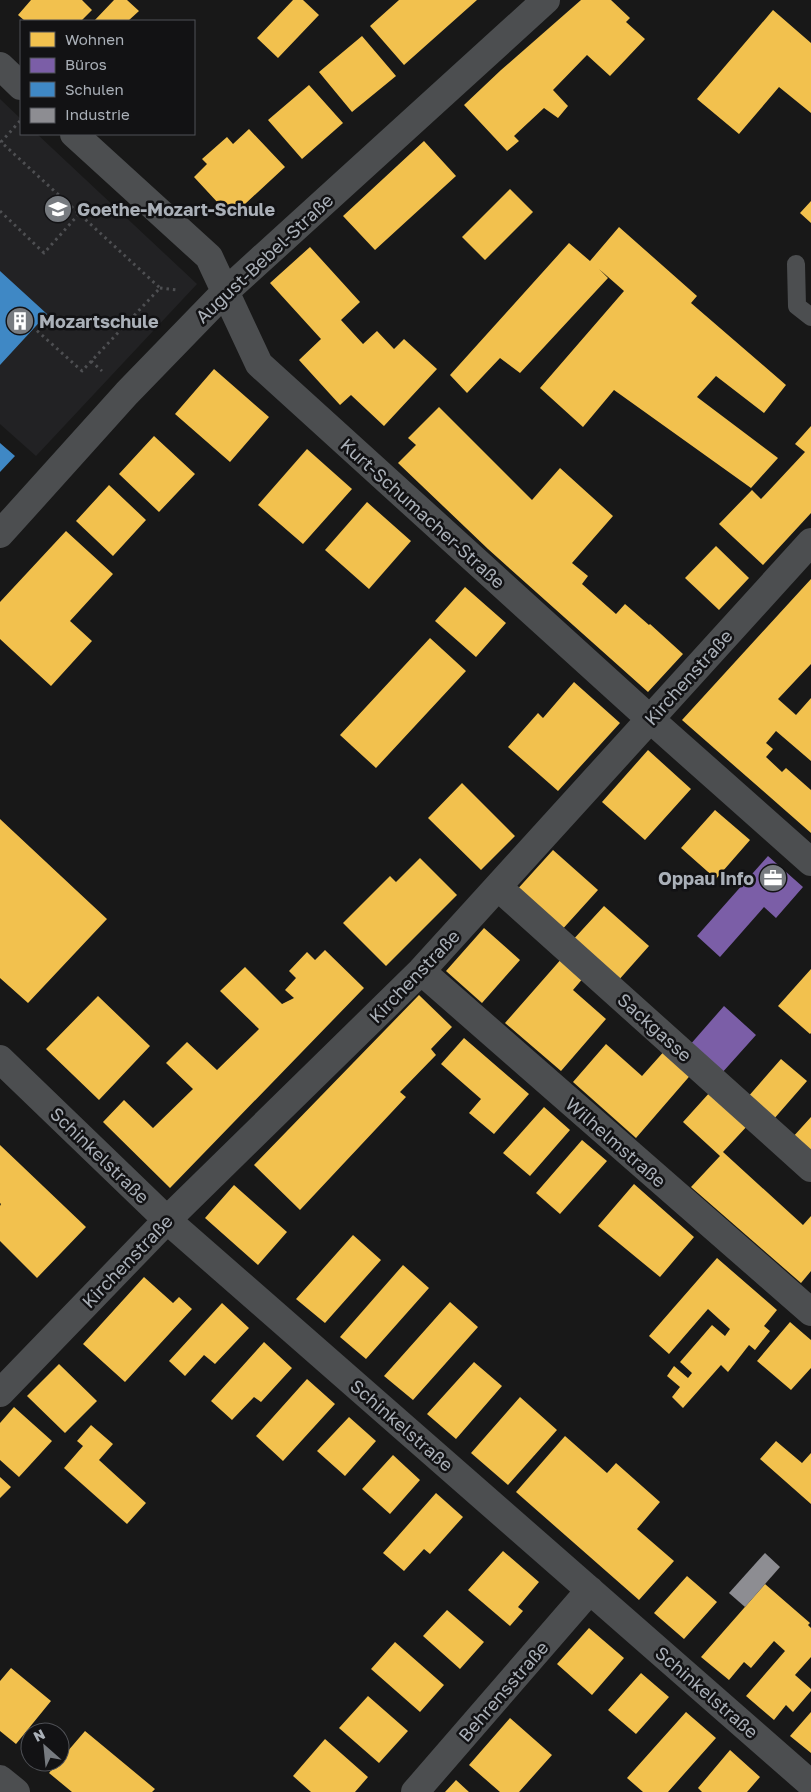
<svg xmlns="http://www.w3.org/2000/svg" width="811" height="1792" viewBox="0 0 811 1792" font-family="'Golos Text',sans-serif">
	<rect width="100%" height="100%" fill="#181818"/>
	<path fill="#222224" d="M0,99L21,119V134H37L197,284L36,456L0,424Z"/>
	<path fill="#f2c14e" d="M31,0H82L92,10L81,21H25L18,15Z
		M114,0H127L139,11L128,21H94Z
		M293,0H303L319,15L278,58L257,38Z
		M399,0H477L404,65L370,26Z
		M581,0H611L630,18L626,22L645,39L610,76L587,55L553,90L568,106L558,118L544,108L514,136L519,141L507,151L464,105L501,70Z
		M773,10L811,43V113L779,87L739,134L697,99Z
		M362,36L396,76L352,112L319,72Z
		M309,85L343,123L302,159L268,120Z
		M249,129L285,167L231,217L194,177L207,164L202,159L227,137L233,144Z
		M424,141L456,176L375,250L343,216Z
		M510,189L533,212L485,260L462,237Z
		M811,201V223L800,213Z
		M619,227L697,296L691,303L786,385L764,413L716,376L697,397L778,458L751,488L614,390L583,427L540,388L624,291L599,269L608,278L520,373L500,358L467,393L450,375L569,243L590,261Z
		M310,247L360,302L341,320L363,344L377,331L394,349L404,339L437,369L384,426L351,395L340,405L299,360L321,339L270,283Z
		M214,369L269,417L230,462L175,414Z
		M439,407L532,500L560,468L613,516L572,563L588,576L582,584L616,614L625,604L649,625L650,624L683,654L648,692L488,549L398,463L416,445L408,438Z
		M811,426V513L763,565L719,524L752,490L761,499L805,452L795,444Z
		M154,436L195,474L159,512L119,474Z
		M307,449L352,489L303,544L258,505Z
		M109,485L146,520L113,556L76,521Z
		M367,502L411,541L369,589L325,550Z
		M66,531L113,574L70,621L92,641L51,686L0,639V602Z
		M716,546L749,578L719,610L685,578Z
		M811,579V664L778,699L796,715L811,698V761L776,731L766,743L773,749L766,757L782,772L786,768L811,790V833L682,720Z
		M465,587L506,623L476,657L435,621Z
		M430,638L466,671L376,768L340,735Z
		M574,682L620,723L558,791L508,747L538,713L543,718Z
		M648,750L691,789L645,840L602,802Z
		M462,783L515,836L481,870L428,818Z
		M715,810L750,840L716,879L681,848Z
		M0,819L107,919L28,1003L0,978Z
		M553,850L598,890L560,932L514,893Z
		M420,858L457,895L386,966L343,923L390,876L396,882Z
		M604,906L649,946L617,982L571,942Z
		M484,928L520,960L482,1003L446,971Z
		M325,950L364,988L170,1188L103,1122L124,1100L153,1128L193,1089L166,1063L187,1042L217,1070L259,1029L220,991L245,967L282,1004L294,998L285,990L296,978L289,971L307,952L315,960Z
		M563,957L585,976L573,990L606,1019L561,1071L505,1023Z
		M811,969V1033L810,1034L778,1006Z
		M419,995L452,1027L431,1049L436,1055L400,1092L406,1097L300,1210L254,1165Z
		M98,996L150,1046L99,1100L46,1049Z
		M464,1038L529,1094L494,1134L469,1113L481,1099L441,1064Z
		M606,1044L642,1076L667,1048L694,1071L636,1138L573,1082Z
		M781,1059L807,1081L773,1120L747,1098Z
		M711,1091L749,1124L723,1152L803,1225L811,1216V1271L801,1283L691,1187L720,1156L683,1122Z
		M544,1107L570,1130L530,1176L503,1153Z
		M811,1117V1156L792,1138Z
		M582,1140L607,1161L560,1214L536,1193Z
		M0,1145L86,1227L37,1278L0,1241V1206L1,1204L0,1203Z
		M634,1184L694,1237L660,1277L598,1226Z
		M234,1185L287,1232L258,1265L205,1218Z
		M353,1235L381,1260L325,1323L296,1299Z
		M717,1258L777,1310L764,1326L770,1331L755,1350L749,1345L728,1372L721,1365L683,1408L672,1397L680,1387L667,1376L674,1366L688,1378L692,1373L680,1362L712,1325L725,1336L730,1329L708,1309L669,1354L649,1336Z
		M403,1265L429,1288L366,1359L340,1337Z
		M144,1277L173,1303L179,1297L192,1309L125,1382L83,1344Z
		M450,1302L478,1327L413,1400L384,1376Z
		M222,1303L249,1328L215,1364L204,1355L185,1376L169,1361Z
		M790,1322L811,1340V1368L791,1390L757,1361Z
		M264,1342L292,1368L261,1402L254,1397L232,1420L211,1401Z
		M474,1362L502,1386L456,1439L427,1414Z
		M59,1364L97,1401L65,1433L27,1396Z
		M307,1379L335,1404L283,1461L256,1436Z
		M520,1397L557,1430L508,1485L471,1453Z
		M14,1407L52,1441L19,1477L0,1460V1423Z
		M349,1417L376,1441L345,1476L317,1451Z
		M91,1425L113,1444L99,1460L146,1503L127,1524L64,1468L83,1446L77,1441Z
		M565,1436L607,1473L616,1463L660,1502L637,1529L674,1561L639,1600L516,1492Z
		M776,1441L802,1463L811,1453V1504L760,1459Z
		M393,1455L420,1480L390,1514L362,1489Z
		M0,1477L11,1487L0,1498Z
		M436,1493L463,1517L430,1554L424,1549L404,1571L383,1553Z
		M503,1551L539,1582L518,1607L523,1611L510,1626L468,1590Z
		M687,1576L717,1602L684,1639L654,1613Z
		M765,1584L810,1623L808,1625L811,1628V1657L795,1675L811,1689V1691L793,1712L786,1705L774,1720L746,1696L785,1651L774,1641L751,1668L744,1662L729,1680L701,1657Z
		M447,1610L484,1642L460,1669L423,1636Z
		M589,1628L624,1658L592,1695L557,1664Z
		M395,1642L444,1685L420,1712L371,1669Z
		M11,1668L51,1701L16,1744L0,1731V1681Z
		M641,1673L669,1697L636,1734L608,1710Z
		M368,1696L408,1731L379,1763L339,1728Z
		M686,1712L716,1738L668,1792H643L627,1778Z
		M811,1712V1753L790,1736Z
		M510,1718L552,1755L519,1792H500L469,1765Z
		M85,1731L155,1789L152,1792H72L49,1773Z
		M325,1739L368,1777L355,1792H311L293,1776Z
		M730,1750L760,1777L747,1792H702L698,1788Z
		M456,1780L469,1792H445Z"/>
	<path fill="#7b5ea7" d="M768,856L803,887L776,918L764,907L720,957L697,936Z
		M724,1006L756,1035L721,1074L689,1046Z"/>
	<path fill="#3f88c5" d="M0,271L47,314L0,365Z
		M0,443L15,456L0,472Z"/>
	<path fill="#8d8d92" d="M765,1553L780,1567L745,1607L729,1593Z"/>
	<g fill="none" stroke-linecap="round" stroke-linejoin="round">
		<path stroke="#4e4f52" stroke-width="3" stroke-dasharray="2.5 4" stroke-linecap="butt" d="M20,121L1,142L160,288L82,371L34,328
			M0,211L44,253L79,214
			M160,288L177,290
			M91,361L102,371"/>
		<path stroke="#4c4e50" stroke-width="18" d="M796,264L797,306L811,317"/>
		<path stroke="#4c4e50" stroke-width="28" d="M0,66L21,86
			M74,134L209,257L259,364L650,719L811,862
			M0,534L127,393L225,292L546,0
			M498,887L811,1168
			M421,971L811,1312
			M0,1059L167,1220L811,1784
			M0,1393L167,1220L421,971L811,542
			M0,1779L16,1792
			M415,1792L590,1590"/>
	</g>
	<defs>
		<symbol id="school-disc" viewBox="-11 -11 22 22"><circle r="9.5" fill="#777b80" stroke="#121214"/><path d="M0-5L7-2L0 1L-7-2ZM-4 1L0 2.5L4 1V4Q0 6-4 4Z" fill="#fff"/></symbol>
		<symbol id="building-disc" viewBox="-11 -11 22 22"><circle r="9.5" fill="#777b80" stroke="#121214"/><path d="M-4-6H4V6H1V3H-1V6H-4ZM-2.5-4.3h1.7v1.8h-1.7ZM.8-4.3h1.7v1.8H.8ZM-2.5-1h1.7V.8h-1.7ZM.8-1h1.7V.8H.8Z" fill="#fff"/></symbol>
		<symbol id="office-disc" viewBox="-11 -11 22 22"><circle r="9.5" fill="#777b80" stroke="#121214"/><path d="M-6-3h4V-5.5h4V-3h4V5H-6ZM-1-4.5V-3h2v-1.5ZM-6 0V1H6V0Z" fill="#fff"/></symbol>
	</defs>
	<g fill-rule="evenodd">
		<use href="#school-disc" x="42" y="193" width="32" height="32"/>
		<use href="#building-disc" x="4" y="305" width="32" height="32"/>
		<use href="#office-disc" x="757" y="862" width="32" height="32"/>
	</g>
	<g text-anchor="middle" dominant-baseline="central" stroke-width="5" stroke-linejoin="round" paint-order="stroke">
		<g font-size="18" font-weight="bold" fill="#aab0b8" stroke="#121214" text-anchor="start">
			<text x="77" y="209">Goethe-Mozart-Schule</text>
			<text x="39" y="321">Mozartschule</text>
			<text x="754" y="878" text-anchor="end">Oppau Info</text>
		</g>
		<g font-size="18" fill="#aab0b8" stroke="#121214">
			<text transform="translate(264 258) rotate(-43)">August-Bebel-Straße</text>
			<text transform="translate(423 513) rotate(42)">Kurt-Schumacher-Straße</text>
			<text transform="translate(688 677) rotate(-48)">Kirchenstraße</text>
			<text transform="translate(414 976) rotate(-46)">Kirchenstraße</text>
			<text transform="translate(655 1027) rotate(42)">Sackgasse</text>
			<text transform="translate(616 1142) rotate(41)">Wilhelmstraße</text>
			<text transform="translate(100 1155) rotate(44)">Schinkelstraße</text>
			<text transform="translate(127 1261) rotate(-46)">Kirchenstraße</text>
			<text transform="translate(402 1425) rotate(41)">Schinkelstraße</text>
			<text transform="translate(503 1691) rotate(-49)">Behrensstraße</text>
			<text transform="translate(707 1692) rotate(41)">Schinkelstraße</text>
		</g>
	</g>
	<rect x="20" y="20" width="175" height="115" fill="#121214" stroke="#4f5156"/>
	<rect x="30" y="32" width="25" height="15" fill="#f2c14e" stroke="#4f5156"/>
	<text x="65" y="45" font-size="15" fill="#aab0b8">Wohnen</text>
	<rect x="30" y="58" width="25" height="15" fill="#7b5ea7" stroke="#4f5156"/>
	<text x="65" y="70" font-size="15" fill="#aab0b8">Büros</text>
	<rect x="30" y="82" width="25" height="15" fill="#3f88c5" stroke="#4f5156"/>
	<text x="65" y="95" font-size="15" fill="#aab0b8">Schulen</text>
	<rect x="30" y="108" width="25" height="15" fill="#8d8d92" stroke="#4f5156"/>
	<text x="65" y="120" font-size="15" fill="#aab0b8">Industrie</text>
	<g transform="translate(45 1747) rotate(333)"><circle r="24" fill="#121214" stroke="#4f5156"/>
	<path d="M0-4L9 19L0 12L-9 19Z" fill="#777b80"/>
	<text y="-8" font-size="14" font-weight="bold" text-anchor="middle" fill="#aab0b8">N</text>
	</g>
</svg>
